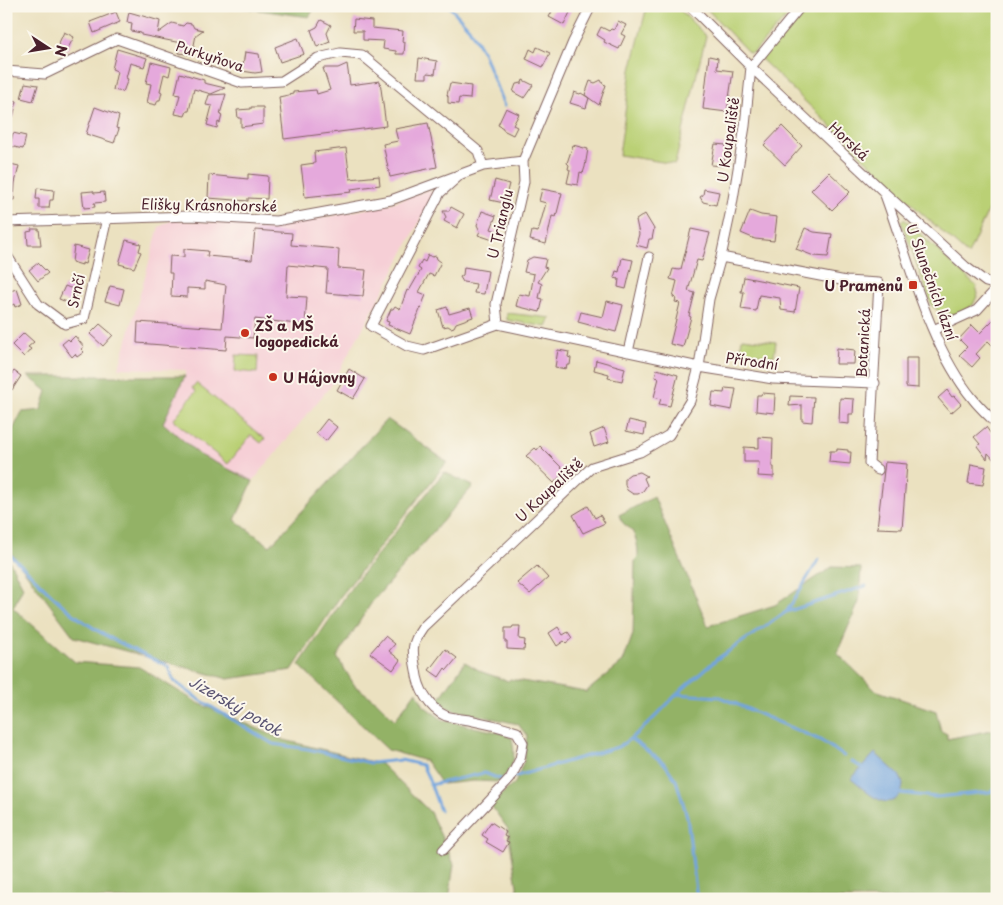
<svg xmlns="http://www.w3.org/2000/svg" width="1003" height="905" viewBox="0 0 1003 905" font-family="'Playpen Sans',sans-serif">
	<rect width="100%" height="100%" fill="#fbf7ec"/>
	<filter id="ink" filterUnits="userSpaceOnUse"><feTurbulence type="fractalNoise" baseFrequency=".02" numOctaves="2"/><feDisplacementMap in="SourceGraphic" scale="10" xChannelSelector="R" yChannelSelector="G"/><feConvolveMatrix kernelMatrix="1 2 1 2 8 2 1 2 1" color-interpolation-filters="sRGB"/></filter>
	<filter id="wash" filterUnits="userSpaceOnUse"><feTurbulence type="fractalNoise" baseFrequency=".0096" numOctaves="4" result="noise"/><feDisplacementMap in="SourceGraphic" scale="20" xChannelSelector="R" yChannelSelector="G"/><feGaussianBlur stdDeviation="1.12" result="paint"/><feColorMatrix in="noise" values="0 0 0 0 0 0 0 0 0 0 0 0 0 0 0 0 0 1.4 0 .05"/><feComposite in="paint" operator="in"/></filter>
	<g filter="url(#wash)">
		<rect width="100%" height="100%" fill="#ebe1c0"/>
		<path fill="#f6cfd6" d="M428,190L434,194L379,299L332,384L253,481L200,455L163,422L185,376L186,370L119,368L159,227L172,220L235,224H292L386,205Z"/>
		<path fill="#bad074" stroke="#827850" d="M647,6H676L706,36L675,164L619,155L631,70Z
			M704,6H797L754,52L749,53Z
			M803,6H997V190L968,255L918,210L760,58Z
			M904,219L976,286L978,294L973,305L958,314H943L932,306L901,221Z
			M507,313L551,318L547,327L507,320Z
			M742,338L776,342L774,356L740,352Z
			M236,355L258,356L257,373L235,371Z
			M196,383L265,439L261,443L251,435L228,464L173,420L196,391L192,388Z"/>
		<path fill="#93b266" stroke="#6e6848" d="M231,6H316L309,17Z
			M28,376H185L163,423L200,455L253,481L235,520L270,546L387,419L447,462L340,597L292,670L228,679L74,637L6,546V539L10,534L6,530V443L22,412L41,410L47,391Z
			M444,472L473,486L372,602L337,657L355,686L376,701L395,720L416,691L424,706L443,720L501,733L512,738C516,760 514,766 499,782L474,781L442,784L426,761L388,750L299,665L353,585Z
			M654,497L708,626L775,605L832,567L861,568L859,602L837,653L875,690L936,711L941,731L947,734V739L997,729V899H519L508,829L490,804L515,783L524,761L527,736L518,724L454,710L436,704L465,662L482,672L508,681L510,679L586,692L623,662L633,634L635,560L638,557C638,548 637,539 632,531C627,524 623,527 619,515Z
			M6,560L10,562L23,587L13,608L75,662L139,667L198,703L284,740L381,764L430,812L454,864L449,899H6Z"/>
		<path fill="#72a4dd" stroke="#5e6284" d="M875,753L899,775L903,783C903,788 902,793 898,797C884,812 862,787 851,779Z"/>
		<g fill="none" stroke-linecap="round" stroke-linejoin="round">
			<path stroke="#72a4dd" stroke-width="3" d="M449,6L469,28L483,52L504,106
				M6,552C28,569 45,590 65,607C96,634 132,649 168,666L174,681L197,698L273,744L308,749L371,763L401,760L422,765C430,779 434,795 440,810
				M787,611L819,559
				M678,693L717,659L786,612L866,586
				M631,739L664,763L676,780L687,816L697,899
				M851,761L865,770
				M513,777L618,747C641,733 659,713 677,694L720,697L820,740L844,756
				M430,785L484,773L503,780L507,779
				M899,793L936,797L989,792L997,789"/>
		</g>
		<g id="blocks">
			<path fill="#e5a9dc" d="M555,6H573L564,25L549,17Z
				M116,12L120,22L94,33L90,22Z
				M129,12L160,21L158,33L172,23L183,26L186,23L192,24L194,28L203,30L196,35L192,55L179,53L181,43L141,35V33L131,31L132,23L127,22Z
				M354,19L372,21V28L403,31L402,42H405L404,54H396V51L383,49L384,41L363,40V31H353Z
				M321,20L331,25L327,33L330,42L317,47L311,30L317,27Z
				M618,21L626,25L621,34L625,36L619,49L604,42L605,40L597,35L601,27L609,31L611,29L614,30Z
				M64,32L74,37L67,50L58,45Z
				M298,38L304,54L280,62L275,47Z
				M537,47L550,53L543,67L526,59L530,49L535,52Z
				M117,49L147,58L144,67L130,63L126,78L128,79L123,92L113,90L117,71L112,69Z
				M245,52L259,54L262,72L255,73L242,71Z
				M709,56L718,58L717,69L733,71L727,112L703,109Z
				M419,58L437,61L435,74L427,73V78H417Z
				M151,62L171,67L169,76L164,74L160,91L162,92L160,100H158L156,105L147,103L151,84L146,83Z
				M347,64L350,85L380,81L386,126L284,139L279,97L293,94V92L316,90L317,94L330,90L323,68H338Z
				M180,73L204,80V83L225,88L211,94L194,89L189,111H187L185,116L175,114L180,95L175,94Z
				M523,80L533,85L524,98L513,92L516,84L522,83Z
				M601,80L603,84L606,85L599,105L589,98L586,108L570,103L574,92L580,94L581,93L589,98L585,95L590,81L595,83Z
				M25,83L38,85L33,101L21,98Z
				M450,83L471,86L470,99L459,98L458,104L448,103V96L447,95Z
				M226,94L220,114L222,115L220,123L218,122L217,128L207,125L212,106L206,105L209,95Z
				M9,99L17,101L13,117L6,115Z
				M95,107L119,116L116,128L119,129L114,143L86,134Z
				M251,107H263V124L241,127V118H238L237,110L251,109Z
				M506,108L519,114L513,125L517,127L513,135L503,130V128L498,125Z
				M428,123L437,167L390,177L383,144L398,141L395,129Z
				M782,126L802,146L785,165L764,145Z
				M13,133L26,136L23,149L10,146Z
				M715,144L726,145L724,166L711,165Z
				M573,145L588,149L585,167L583,173L580,172L578,185L567,183L570,170L568,169L569,165L567,163Z
				M346,148L350,179L379,176L380,185L351,189L352,192L305,197L301,165L315,163L314,152Z
				M6,163L19,166L15,183L14,200H6Z
				M829,172L850,192L832,210L811,190Z
				M248,174L268,176L267,199L248,198V201L208,198L209,175L248,179Z
				M495,180L509,184L504,203L490,200Z
				M37,188L54,190L53,200H50L49,208H39V199H36Z
				M542,189L562,193L556,217L552,216L546,244L530,240L532,231L538,232L546,203L539,201Z
				M704,189L719,192L716,205L703,202L700,197L703,195Z
				M93,191L94,193L104,192L105,202L94,203L95,207L84,208L82,192Z
				M451,207L464,214L457,228L444,221L446,217L443,211H449Z
				M482,211L496,216L491,229L497,231L493,240L478,235L480,231L477,225Z
				M750,211L761,215L777,217L774,241L755,239L741,233Z
				M645,214L654,229L652,239H649L647,248L636,245L639,234L636,220Z
				M805,228L814,232L832,234L828,257L814,256L796,249Z
				M31,229H39L41,245H28L27,232L32,231Z
				M691,229L710,233L702,261L697,260L688,291L695,293L689,316L691,317L683,347L670,344L680,303L675,302L676,298L673,297L677,281L670,279L673,269L679,270L681,269Z
				M255,230L292,233L291,245L339,249L338,268L366,270L363,296L326,293L328,269L288,265L286,296L307,297L305,325L255,319L253,338L227,336L226,350L137,343L138,322L222,328L226,285L205,281V289L187,288V297L171,296L172,273H169L170,256L184,257V249L208,251L207,256L252,260Z
				M126,240L141,244L139,251L141,252L134,268L119,264Z
				M74,246L89,250L85,264L82,263V265L72,262Z
				M428,255L432,257L436,256L437,259L441,262L434,276L429,274L419,292L426,295L410,334L388,325L389,322L386,321L391,309H393L395,306L400,309L407,290L409,291L421,270L418,268L422,260L425,262Z
				M533,257L546,259L544,267L547,268L538,282L542,284L539,298L543,299L540,312L516,306L519,294L530,296L534,274L524,272L527,260Z
				M622,258L633,260L626,289L618,287L619,279L614,278L616,271L619,272Z
				M38,263L48,273L38,281L29,270Z
				M464,267L488,271L484,294L474,293L476,284L463,282L460,277L463,275Z
				M744,277L799,288L795,312L781,310L780,298L759,295L756,311L741,309L744,292H741Z
				M65,286L78,291L72,304L59,299Z
				M110,286L124,289L120,305L105,301Z
				M17,289L22,304L15,307L14,304L10,306L6,292Z
				M607,301L623,305L616,332L578,322L581,312L603,317Z
				M447,307L449,314L470,308L473,317L456,323L454,327L451,328L448,326L443,327L438,310Z
				M993,320L997,323V350L988,341L976,354L980,358L972,367L959,355L967,347L959,339L972,325L980,333Z
				M100,324L113,335L103,346L90,334Z
				M24,333L34,342L28,347L31,349L24,357L12,345Z
				M75,336L84,347L81,349L84,352L77,357L75,354L72,357L62,344L68,339L70,341Z
				M837,348L855,350L854,364H836Z
				M558,350L569,352L568,357L571,358L570,365H567L566,369L555,367Z
				M906,358H918V388L906,387Z
				M596,360L625,368L622,381L608,378L609,374L594,370Z
				M349,369L365,379L353,399L337,390Z
				M657,369L678,375L670,406L659,404L661,399L654,397L659,378L655,377Z
				M14,371L21,376L12,390L6,386V372L11,375Z
				M725,388L736,389L732,410L711,406L713,392L724,393Z
				M947,390L952,397L954,396L961,404L951,413L938,398Z
				M762,393L775,394L774,413L756,411L757,395H761Z
				M790,396L814,397L812,422L802,421V405L789,406Z
				M840,398L854,399L853,414H849V424L839,423Z
				M327,419L337,427L326,441L316,433Z
				M629,420L646,424L644,435L626,431Z
				M986,427L991,434L997,430V463L988,453L987,459L977,446L980,444L974,437Z
				M604,428L609,442L594,447L590,434Z
				M759,437L773,438L772,467H774V477L758,476L759,462H744V447L759,448Z
				M540,446L565,471L554,483L526,456L535,448L537,450Z
				M837,449L848,450V452H851L850,464L829,462L830,451H837Z
				M885,462L907,464L902,529L877,528Z
				M971,464L986,467L983,485L968,483Z
				M640,472L647,476L644,478L647,485L643,491L638,494H633L627,490L625,485V478L630,474Z
				M588,506L595,518L600,515L605,523L583,533L573,515Z
				M537,566L548,578L530,594L517,583Z
				M513,626H520L519,639L525,640L524,650L507,649V642H505V628H512Z
				M558,627L563,635L568,632L572,638L566,643L564,641L557,646L549,633Z
				M385,636L395,644L389,651L400,660L393,670L370,653Z
				M445,649L457,658L447,670L445,668L439,677L429,670Z
				M491,822L506,832L504,836L508,838L506,841L509,842L503,852L486,842L488,839L482,835Z"/>
		</g>
	</g>
	<g filter="url(#ink)">
		<use href="#blocks" fill-opacity="0" stroke="#82635f" stroke-width="1"/>
		<g fill="none" stroke-linecap="round" stroke-linejoin="round">
			<defs>
				<path id="street" d="M690,6L751,67L885,193L966,267L986,282L997,285
					M751,67L801,6
					M6,71L45,74L117,39L242,83L282,81L318,58L340,53L362,55L478,151L483,166
					M459,176L440,193L371,326L407,346L424,350L498,324
					M885,195C909,260 929,346 973,399C980,408 989,416 997,424
					M6,222L190,216L276,221L391,200L483,166L523,161
					M6,254L38,304L65,324L84,319L107,218
					M721,257L846,281L879,283L869,463L878,470
					M498,324L699,367L773,379L875,383
					M498,324L496,304L524,182L523,161L573,42L591,6
					M933,330L977,310L997,288
					M628,352L649,257
					M443,850L510,779L520,759L523,743L517,732C501,727 485,723 469,720C462,719 453,718 446,716C429,709 418,688 416,670C412,650 411,644 423,627L592,467L640,452L669,435L690,401L699,367L709,299L721,257L732,205L745,126L751,67"/>
			</defs>
			<use href="#street" stroke="#82635f" stroke-width="11"/>
			<use href="#street" stroke="#fff" stroke-width="9"/>
		</g>
	</g>
	<g fill="#c8321e" stroke="#fbf7ec" stroke-width="2">
		<rect x="908" y="280" width="10" height="10" rx="2.5"/>
		<circle cx="245" cy="333" r="5"/>
		<circle cx="273" cy="377" r="5"/>
	</g>
	<g text-anchor="middle" dominant-baseline="central" stroke-width="4" stroke-linejoin="round" paint-order="stroke">
		<g font-size="14" fill="#4a1f2b" stroke="#fbf7ec">
			<text transform="translate(210 56) rotate(18)">Purkyňova</text>
			<text transform="translate(728 140) rotate(-82)">U Koupaliště</text>
			<text transform="translate(849 141) rotate(43)">Horská</text>
			<text transform="translate(209 205) rotate(1)">Elišky Krásnohorské</text>
			<text transform="translate(500 224) rotate(-77)">U Trianglu</text>
			<text transform="translate(932 282) rotate(70)">U Slunečních lázní</text>
			<text transform="translate(76 291) rotate(-77)">Srnčí</text>
			<text transform="translate(863 343) rotate(-87)">Botanická</text>
			<text transform="translate(752 361) rotate(8)">Přírodní</text>
			<text transform="translate(549 490) rotate(-43)">U Koupaliště</text>
		</g>
		<g font-size="14" font-weight="bold" fill="#4a1f2b" stroke="#fbf7ec" text-anchor="start">
			<text x="903" y="285" text-anchor="end">U Pramenů</text>
			<text x="255" y="325">ZŠ a MŠ<tspan x="255" dy="16">logopedická</tspan></text>
			<text x="283" y="377">U Hájovny</text>
		</g>
		<g font-size="15" font-style="italic" fill="#5a5472" stroke="#fbf7ec">
			<text transform="translate(236 705) rotate(30)">Jizerský potok</text>
		</g>
	</g>
	<rect width="1003" height="905" fill="none" stroke="#fbf7ec" stroke-width="25"/>
	<g transform="translate(48 48) rotate(102)" stroke="#fbf7ec" stroke-width="4" paint-order="stroke">
	<path d="M0-4L9 19L0 12L-9 19Z" fill="#4a1f2b"/>
	<text y="-8" font-size="14" font-weight="bold" text-anchor="middle" fill="#4a1f2b">N</text>
	</g>
</svg>
